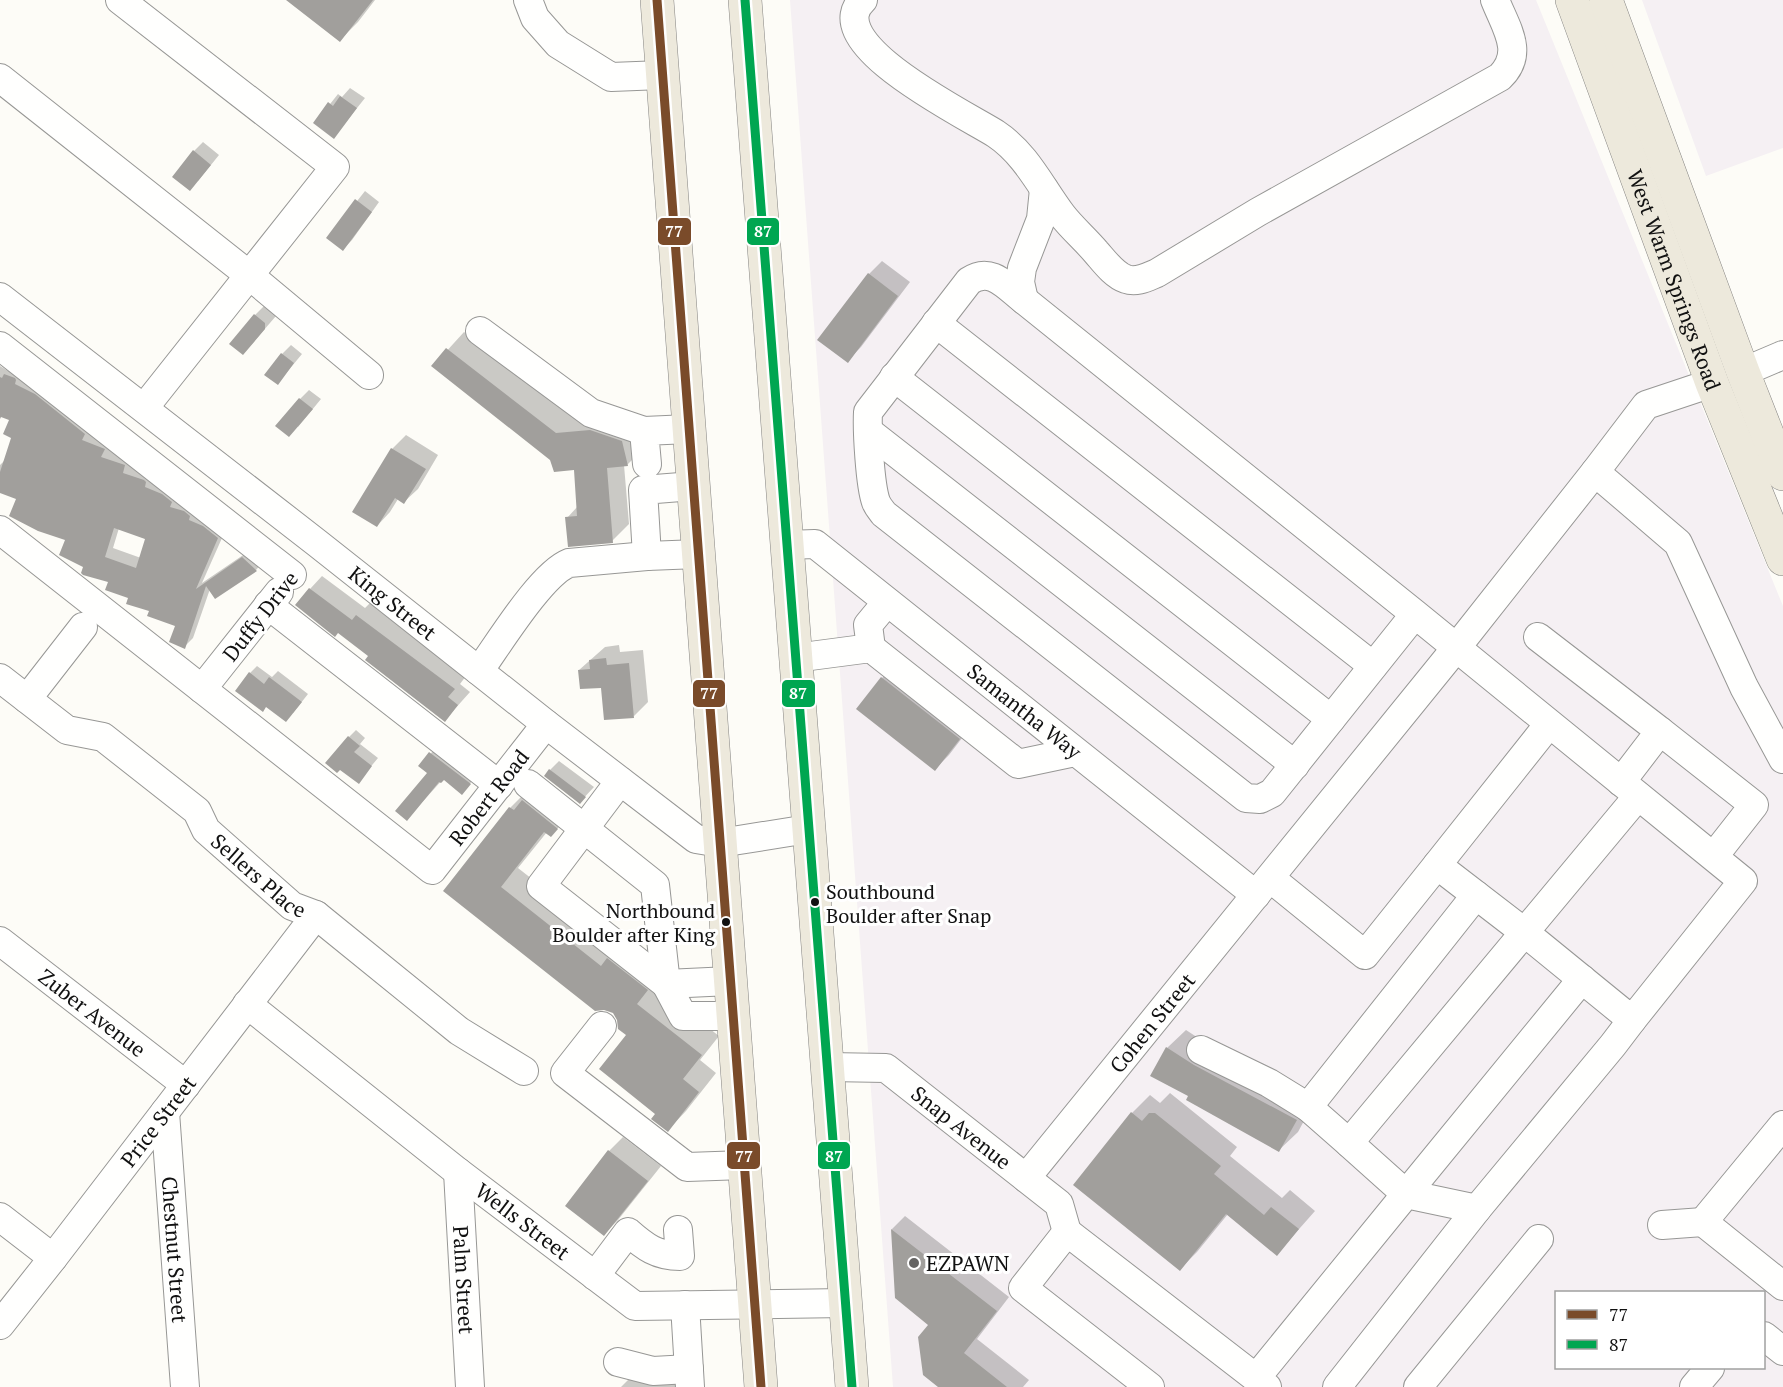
<svg xmlns="http://www.w3.org/2000/svg" width="1783" height="1387" viewBox="0 0 1783 1387" font-family="'PT Serif',serif">
	<rect width="100%" height="100%" fill="#fdfcf7"/>
	<path fill="#f5f0f3" fill-rule="evenodd" d="M790,0H1536L1783,606V1387H893ZM1556,1292H1764V1368H1556Z
		M1642,0H1783V148L1706,176Z"/>
	<path fill="#0003" fill-rule="evenodd" d="M288,0H375L358,22L340,40Z
		M350,88L365,98L334,137L315,123L338,94L342,97Z
		M203,142L219,155L198,181L194,151Z
		M365,191L379,202L352,240L343,249L328,238Z
		M882,261L910,282L861,347L847,361L869,274Z
		M264,306L276,316L251,345L255,315Z
		M464,332L574,417L608,414L644,448L627,465H624L629,524L612,541L567,518L578,506L575,469L552,459L433,366Z
		M291,345L302,354L278,383L282,354Z
		M0,366L8,371L14,366L226,529L202,583L252,549L264,561L256,570L210,589L193,638L184,647L176,625L130,597L109,581L85,566L67,539L18,498L0,492V465L6,459L13,437L11,419L0,415ZM119,528L146,539L141,558L113,548Z
		M309,390L321,399L298,427L300,399Z
		M406,435L438,455L418,489L404,502L398,499L390,512L377,526L392,449Z
		M322,576L365,608L370,603L466,676L460,684L470,692L445,720L370,655L310,589Z
		M619,645L620,652L643,650L648,702L634,716L602,686L579,670L605,647Z
		M896,664L972,725L949,755L935,769L882,678Z
		M257,666L272,677L278,671L308,694L293,713L266,706L250,673Z
		M356,730L365,738L360,744L378,758L358,782L349,737Z
		M439,744L478,774L462,793L444,778L407,819L429,772L421,765Z
		M559,761L594,787L580,802L550,770Z
		M529,789L569,817L551,835L547,832L518,868L620,948L654,985L719,1036L700,1060L716,1073L686,1111L668,1130L657,1113L628,1035L614,1012L445,891L510,808Z
		M1186,1030L1212,1047L1314,1102L1298,1132L1279,1150L1167,1048Z
		M1170,1093L1237,1147L1230,1156L1282,1198L1290,1190L1315,1211L1277,1254L1228,1214L1197,1252L1180,1269L1075,1185L1132,1113L1150,1095L1160,1103Z
		M623,1137L661,1166L618,1220L604,1234L567,1206L609,1151Z
		M905,1216L1009,1297L977,1339L1029,1380L1023,1387H940L931,1324L896,1297L892,1229Z
		M638,1370L690,1387H621Z"/>
	<path fill="#a19f9c" fill-rule="evenodd" d="M286,0H373L340,42Z
		M340,96L357,108L334,139L313,123L328,102L333,106Z
		M193,150L211,165L190,191L172,177Z
		M355,199L372,212L343,251L326,238Z
		M868,273L898,296L848,363L817,340Z
		M254,314L265,323V329L243,355L229,344Z
		M446,348L556,433L590,430L622,441L628,466L607,468L613,543L568,547L565,517L577,516L574,470L554,472L550,460L431,366Z
		M281,353L294,363L278,385L264,375Z
		M4,374L15,378L16,380L15,384L35,394L85,434L82,440L105,449L101,457L125,465L123,473L144,480L146,482L145,487L162,494L172,502L170,507L184,511L190,516L189,520L203,526L218,538L196,589L242,557L257,571L215,599L206,586L185,649L169,642L175,626L147,616L149,611L126,604L128,598L105,590L108,582L83,575L81,573L83,567L59,555L65,540L38,531L9,516L16,499L0,493V472L11,438L3,434L9,420L1,417L0,419V377L2,378ZM114,528L145,539L136,568L105,557Z
		M299,398L313,409L289,437L275,426Z
		M391,448L426,469L404,504L395,498L377,527L352,512Z
		M309,588L352,620L356,615L455,689L448,697L458,705L445,722L365,660L368,656L338,633L335,637L295,605Z
		M606,658L607,665L629,663L634,718L604,720L601,688L580,689L578,670L590,669L589,660Z
		M249,672L264,684L269,677L302,702L286,722L266,707L263,712L235,691Z
		M881,677L960,739L935,771L856,709Z
		M348,736L360,746L354,752L372,766L359,784L340,770L337,773L325,763Z
		M429,752L471,784L462,795L444,780L441,783L439,782L407,821L395,811L427,773L418,766Z
		M549,769L586,797L580,804L544,776Z
		M522,800L558,829L551,837L544,832L501,887L601,966L607,958L648,990L637,1004L702,1055L683,1079L699,1092L668,1132L651,1119L655,1114L599,1069L626,1035L618,1029L617,1020L613,1013L604,1010L595,1011L443,891L509,807L514,810Z
		M1166,1047L1194,1065L1297,1120L1279,1152L1186,1100L1188,1096L1150,1076Z
		M1131,1112L1142,1121L1149,1113H1155L1221,1166L1214,1174L1264,1215L1271,1207L1299,1229L1277,1256L1226,1214L1180,1271L1073,1185Z
		M608,1150L648,1181L604,1236L565,1206Z
		M891,1229L997,1311L964,1353L1007,1387H938L923,1375L918,1337L928,1325L895,1298Z"/>
	<g fill="none" stroke-linecap="round" stroke-linejoin="round">
		<defs>
			<g id="minor">
				<path d="M120,0L335,167L144,408"/>
				<path d="M528,0L535,18L558,44L611,77L662,75"/>
				<path d="M863,0C817,43 970,117 996,134C1026,154 1041,187 1062,215C1072,228 1085,239 1096,252C1104,261 1114,275 1126,279C1137,283 1147,277 1157,273L1258,212L1500,77C1525,53 1506,28 1495,0"/>
				<path d="M0,78L249,275L369,375"/>
				<path id="s1" d="M0,297L317,543L546,724L696,839L720,843L808,829"/>
				<path d="M1024,300L1020,282L1022,268L1041,219L1044,189"/>
				<path d="M936,323L1373,666"/>
				<path d="M480,331L591,413L644,431"/>
				<path d="M0,346L292,575"/>
				<path d="M1743,372L1783,355"/>
				<path d="M894,377L1331,719"/>
				<path d="M1712,383L1646,405L1595,472L1678,543L1744,687L1783,759"/>
				<path d="M868,431L1295,765"/>
				<path d="M647,464L644,431L689,429"/>
				<path d="M693,486L643,490L647,556L698,554"/>
				<path id="s2" d="M0,530L432,870L546,724"/>
				<path id="s3" d="M786,545L815,544L1256,895"/>
				<path d="M268,605L499,785"/>
				<path d="M1415,614L1272,793L1260,799L1246,798L884,514C881,510 878,507 876,502C870,485 867,431 868,412L969,281C991,266 1006,286 1024,300L1415,614L1743,881L1632,1020L1524,932L1437,865L1549,724"/>
				<path d="M1538,637L1660,731L1621,782"/>
				<path d="M871,648L868,625L887,602"/>
				<path d="M795,658L871,648L1018,764L1075,752"/>
				<path d="M479,671C498,645 541,574 569,563L647,556"/>
				<path id="s4" d="M0,678L67,730L103,737L197,811L206,830L292,906L316,915L459,1031L524,1071"/>
				<path d="M202,689L279,592"/>
				<path d="M27,699L83,627"/>
				<path d="M1660,731L1754,805L1714,856"/>
				<path d="M620,781L541,886L666,984L730,981"/>
				<path d="M528,784L655,885L666,984L683,1016H733"/>
				<path d="M1270,878L1365,955L1437,865"/>
				<path id="s5" d="M0,941L186,1085"/>
				<path id="s6" d="M247,1004L458,1172L635,1306L845,1303"/>
				<path d="M602,1026L565,1073L687,1167L744,1165"/>
				<path d="M1201,1050L1269,1083L1308,1107L1476,895"/>
				<path id="s7" d="M829,1067L886,1068L1059,1204L1067,1232"/>
				<path d="M1308,1107L1349,1143L1638,796"/>
				<path id="s8" d="M165,1112L185,1387"/>
				<path d="M1783,1125L1703,1222L1783,1286"/>
				<path d="M1349,1143L1406,1194L1582,979"/>
				<path id="s9" d="M458,1172L470,1387"/>
				<path id="s10" d="M1026,1178L1456,648L1595,472"/>
				<path d="M0,1217L53,1258"/>
				<path d="M1662,1225L1703,1222"/>
				<path d="M595,1276L628,1232C645,1247 657,1256 680,1256L678,1230"/>
				<path d="M685,1305L690,1387"/>
				<path id="s11" d="M0,1325L53,1258L316,915"/>
				<path d="M1764,1336L1783,1351"/>
				<path d="M618,1362L653,1371L689,1369"/>
				<path d="M1150,1387L1023,1288L1067,1232L1256,1378"/>
				<path d="M1267,1387L1256,1378L1406,1194L1477,1209"/>
				<path d="M1337,1387L1477,1209L1613,1045L1632,1020"/>
				<path d="M1418,1387L1539,1239"/>
				<path d="M1694,1387L1710,1368"/>
			</g>
			<g id="major">
				<path d="M657,0L761,1387"/>
				<path d="M745,0L852,1387"/>
				<path id="s12" d="M1572,0L1712,383L1783,559"/>
				<path d="M1606,0L1743,372L1783,474"/>
			</g>
		</defs>
		<use href="#minor" stroke="#979795" stroke-width="30"/>
		<use href="#major" stroke="#858482" stroke-width="34"/>
		<use href="#minor" stroke="#fffffe" stroke-width="28"/>
		<use href="#major" stroke="#ede9dc" stroke-width="33"/>
		<defs>
			<path id="bus-1" d="M657,0L761,1387"/>
			<path id="bus-2" d="M745,0L852,1387"/>
		</defs>
		<use href="#bus-1" stroke="#fff" stroke-width="14"/>
		<use href="#bus-2" stroke="#fff" stroke-width="14"/>
		<use href="#bus-1" stroke="#7a4b2a" stroke-width="9"/>
		<use href="#bus-2" stroke="#00a651" stroke-width="9"/>
	</g>
	<g fill="#111" stroke="#fff" stroke-width="2">
		<circle cx="815" cy="902" r="5"/>
		<circle cx="726" cy="922" r="5"/>
	</g>
	<circle fill="#646362" stroke="#fff" stroke-width="2" cx="914" cy="1263" r="6"/>
	<g text-anchor="middle" dominant-baseline="central" stroke-width="6" stroke-linejoin="round" paint-order="stroke">
		<g font-size="20" fill="#111" stroke="#fff" text-anchor="start">
			<text x="826" y="891">Southbound<tspan x="826" dy="24">Boulder after Snap</tspan></text>
			<text x="715" y="910" text-anchor="end">Northbound<tspan x="715" dy="24">Boulder after King</tspan></text>
		</g>
		<g font-size="21" fill="#111" stroke="#fff">
			<text stroke="none"><textPath href="#s12" startOffset="298">West Warm Springs Road</textPath></text>
			<text stroke="none"><textPath href="#s1" startOffset="498">King Street</textPath></text>
			<text transform="translate(260 616) rotate(-52)">Duffy Drive</text>
			<text stroke="none"><textPath href="#s3" startOffset="297">Samantha Way</textPath></text>
			<text stroke="none"><textPath href="#s2" startOffset="642">Robert Road</textPath></text>
			<text stroke="none"><textPath href="#s4" startOffset="332">Sellers Place</textPath></text>
			<text stroke="none"><textPath href="#s5" startOffset="117">Zuber Avenue</textPath></text>
			<text stroke="none"><textPath href="#s10" startOffset="200">Cohen Street</textPath></text>
			<text stroke="none"><textPath href="#s11" startOffset="258">Price Street</textPath></text>
			<text stroke="none"><textPath href="#s7" startOffset="153">Snap Avenue</textPath></text>
			<text stroke="none"><textPath href="#s6" startOffset="351">Wells Street</textPath></text>
			<text stroke="none"><textPath href="#s8" startOffset="138">Chestnut Street</textPath></text>
			<text stroke="none"><textPath href="#s9" startOffset="108">Palm Street</textPath></text>
		</g>
		<g font-size="21" fill="#111" stroke="#fff" text-anchor="start">
			<text x="926" y="1263">EZPAWN</text>
		</g>
	</g>
	<g stroke="#fff" stroke-width="2">
		<rect x="746" y="217" width="34" height="29" rx="6" fill="#00a651"/>
		<rect x="657" y="217" width="35" height="29" rx="6" fill="#7a4b2a"/>
		<rect x="692" y="679" width="34" height="29" rx="6" fill="#7a4b2a"/>
		<rect x="781" y="679" width="35" height="29" rx="6" fill="#00a651"/>
		<rect x="726" y="1141" width="35" height="29" rx="6" fill="#7a4b2a"/>
		<rect x="817" y="1141" width="34" height="29" rx="6" fill="#00a651"/>
	</g>
	<g font-size="16" text-anchor="middle" font-weight="bold" fill="#fff">
		<text x="763" y="237">87</text>
		<text x="674" y="237">77</text>
		<text x="709" y="699">77</text>
		<text x="798" y="699">87</text>
		<text x="744" y="1162">77</text>
		<text x="834" y="1162">87</text>
	</g>
	<rect x="1555" y="1291" width="210" height="78" fill="#ffffff" stroke="#a0a0a0" stroke-width="1.5"/>
	<rect x="1567" y="1310" width="30" height="9" fill="#7a4b2a" stroke="#a0a0a0" stroke-width="1.5"/>
	<text x="1609" y="1321" font-size="18" fill="#111111">77</text>
	<rect x="1567" y="1340" width="30" height="9" fill="#00a651" stroke="#a0a0a0" stroke-width="1.5"/>
	<text x="1609" y="1351" font-size="18" fill="#111111">87</text>
</svg>
